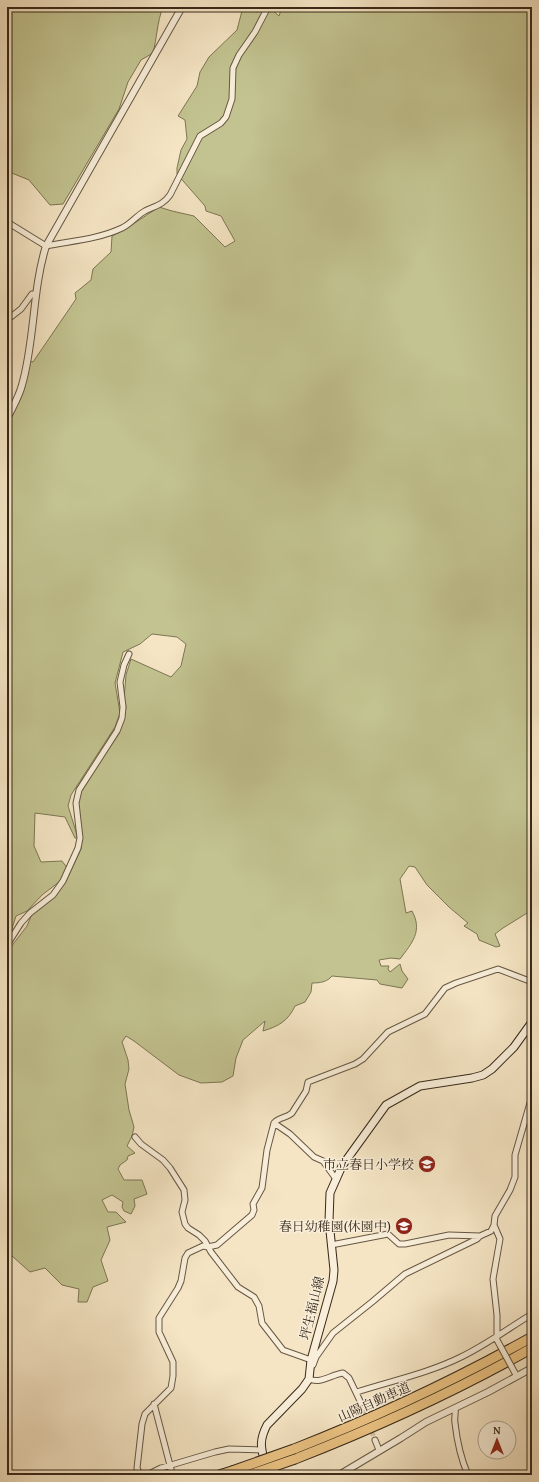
<svg xmlns="http://www.w3.org/2000/svg" width="539" height="1482" viewBox="0 0 539 1482" font-family="'Gentium Book Plus','Noto Serif JP',serif">
	<rect width="100%" height="100%" fill="#f5e5c4"/>
	<filter id="stains"><feTurbulence type="fractalNoise" baseFrequency=".005" numOctaves="4"/><feColorMatrix values="0 0 0 0 .2 0 0 0 0 .09 0 0 0 0 .02 0 0 0 .5 -.17"/></filter>
	<radialGradient id="worn" r=".72"><stop offset=".6" stop-color="#630" stop-opacity="0"/><stop offset="1" stop-color="#630" stop-opacity=".3"/></radialGradient>
	<path fill="#c2c390" stroke="#7c7654" d="M7,7H163C157,22 157,38 153,53L141,60L128,82L119,109L63,204L50,205L29,180L7,171Z
		M243,7H258L256,12L271,9L279,16L282,7H532V910L503,928L495,934L500,946L496,947L479,940L477,934L464,926L468,923L449,907L427,885L415,867L409,866L400,879L406,913L412,911C423,931 412,943 400,959L391,958L379,960L381,966H389L388,969L390,972L400,964L402,971L408,979L402,988L380,984L377,980L332,976C327,982 320,983 312,983L311,992L305,1002L295,1006C288,1021 279,1026 263,1031L265,1021L243,1040L236,1058L233,1076L222,1082L201,1083L179,1075L134,1041L126,1036L122,1042L128,1060L129,1069L125,1084L129,1110L134,1127L132,1136L127,1146L135,1153L128,1156L127,1160L120,1165L118,1169L124,1180H142L147,1194L134,1199L135,1206L131,1214L124,1211L122,1207L123,1202L112,1195L102,1200L108,1212H116L126,1222L107,1227L110,1240L101,1260L108,1281L93,1287L87,1302H78L79,1289L62,1285L45,1268L30,1272L12,1256L7,1244V952L27,926L32,914L55,896L65,883L81,849L82,838L78,803L81,791L119,732L124,719L126,707L124,699L126,675L131,659L171,677L181,666L186,644L177,637L152,634L140,644L123,652L115,683L120,713L115,727L71,795L68,806L78,838H75L65,817L35,813L34,846L41,862L62,861L68,869L59,882L42,895L27,911L16,916L10,935L7,933V421L30,361L33,362L76,299L75,293L91,280L93,269L111,252L112,236C129,228 143,217 159,207L172,211L194,216L225,247L235,241L221,216L206,211L205,206L177,174V168L181,150L187,139L185,120L178,116L197,86L200,72L209,57L237,30Z"/>
	<g fill="none" stroke-linecap="round" stroke-linejoin="round">
		<path stroke="#cfbfa2" stroke-width="5" stroke-dasharray="5 2.5" stroke-linecap="butt" d="M361,1403L375,1440"/>
		<defs>
			<path id="minor" d="M7,222L46,246C71,241 99,239 122,228C131,224 136,216 145,211C155,206 163,205 170,195L200,136L221,123L226,117L232,99L233,68L239,55L255,32L268,7
				M7,320L21,309L32,294H36
				M7,945L21,923L30,913L53,895L63,881L78,848L80,838L76,803L79,790L117,731L122,718L123,707L120,682L124,665L129,654
				M274,1123L290,1134L314,1157L323,1161L336,1179
				M135,1137L141,1144L163,1160L170,1168L184,1190L185,1200L182,1212L185,1224L188,1228L199,1235L205,1241L211,1252L238,1287L254,1297L259,1306L262,1323L283,1350L311,1360
				M331,1245L388,1234L399,1244H405L449,1235L480,1236
				M497,1340V1315L493,1279L500,1239L494,1225L495,1216L510,1190L515,1177V1155L532,1096
				M313,1365L316,1357L333,1333L372,1302L405,1274L477,1239L480,1236L491,1231L494,1225
				M309,1379C321,1384 330,1375 343,1373L349,1378L361,1403
				M357,1392C391,1381 429,1373 461,1357C486,1345 509,1328 532,1314
				M154,1404L172,1473
				M455,1408C456,1413 454,1418 455,1423C457,1441 461,1459 468,1475
				M375,1440L379,1450
				M140,1475L137,1468L142,1424L145,1414L171,1388L173,1376V1362L159,1332V1318L178,1288L181,1281L185,1258L188,1253L203,1246L208,1247L217,1245L252,1215L254,1210L253,1204L262,1188L267,1150L274,1123C279,1117 287,1118 292,1113L306,1091L308,1082L355,1064L363,1059L388,1032L425,1014L445,988L456,983L498,969L532,982
				M147,1475L161,1468L215,1452L229,1449L261,1450
				M527,1475L532,1471"/>
			<path id="tertiary" d="M7,419C12,408 19,397 22,385C35,340 32,291 46,246L182,7
				M339,1475L401,1438L426,1422L488,1392L532,1368"/>
			<path id="secondary" d="M266,1475C266,1454 255,1448 267,1425L302,1389L309,1379L311,1360L333,1281L334,1270L329,1221L330,1193L342,1166L386,1105L420,1086L472,1078L483,1075L492,1069L514,1047L532,1022"/>
			<path id="motorway" d="M294,1449C376,1417 455,1380 532,1337
				M295,1459C377,1427 456,1391 532,1348
				M219,1475L232,1471"/>
		</defs>
		<use href="#minor" stroke="#665744" stroke-width="7"/>
		<use href="#tertiary" stroke="#665744" stroke-width="8"/>
		<use href="#secondary" stroke="#372819" stroke-width="9"/>
		<use href="#motorway" stroke="#372819" stroke-width="11"/>
		<use href="#minor" stroke="#f8eed9" stroke-width="5"/>
		<use href="#tertiary" stroke="#f8eed9" stroke-width="6"/>
		<use href="#secondary" stroke="#f8eed9" stroke-width="7"/>
		<use href="#motorway" stroke="#eac282" stroke-width="9"/>
		<defs>
			<path id="minor-bridge" d="M497,1340L515,1373"/>
			<path id="motorway-bridge" d="M232,1471L294,1449
				M249,1475L295,1459"/>
		</defs>
		<use href="#minor-bridge" stroke="#665744" stroke-width="7" stroke-linecap="butt"/>
		<use href="#motorway-bridge" stroke="#372819" stroke-width="11" stroke-linecap="butt"/>
		<use href="#minor-bridge" stroke="#f8eed9" stroke-width="5"/>
		<use href="#motorway-bridge" stroke="#eac282" stroke-width="9"/>
	</g>
	<defs>
		<symbol id="school-disc" viewBox="-11 -11 22 22"><circle r="9.5" fill="#8f2418" stroke="#f8eed9"/><path d="M0-5L7-2L0 1L-7-2ZM-4 1L0 2.5L4 1V4Q0 6-4 4Z" fill="#fff"/></symbol>
	</defs>
	<g fill-rule="evenodd">
		<use href="#school-disc" x="417" y="1154" width="20" height="20"/>
		<use href="#school-disc" x="394" y="1216" width="20" height="20"/>
	</g>
	<g text-anchor="middle" dominant-baseline="central" stroke-width="3" stroke-linejoin="round" paint-order="stroke">
		<g font-size="13" fill="#372819" stroke="#f8eed9" text-anchor="end">
			<text x="414" y="1164">市立春日小学校</text>
			<text x="391" y="1226">春日幼稚園(休園中)</text>
		</g>
		<g font-size="13" fill="#372819" stroke="#f8eed9">
			<text transform="translate(312 1308) rotate(-76)">坪生福山線</text>
			<text transform="translate(374 1402) rotate(-24)">山陽自動車道</text>
		</g>
	</g>
	<rect width="539" height="1482" fill="none" stroke="#f5e5c4" stroke-width="24"/>
	<rect x="8" y="8" width="523" height="1466" fill="none" stroke="#372819" stroke-width="2"/>
	<rect x="12" y="12" width="515" height="1458" fill="none" stroke="#372819"/>
	<g transform="translate(497 1440)"><circle r="19" fill="#f8eed9" stroke="#ab9f8c"/>
	<path d="M0-3L7 15L0 10L-7 15Z" fill="#8f2418"/>
	<text y="-6" font-size="11" font-weight="bold" text-anchor="middle" fill="#372819">N</text>
	</g>
	<rect width="100%" height="100%" filter="url(#stains)"/>
	<rect width="100%" height="100%" fill="url(#worn)"/>
</svg>
